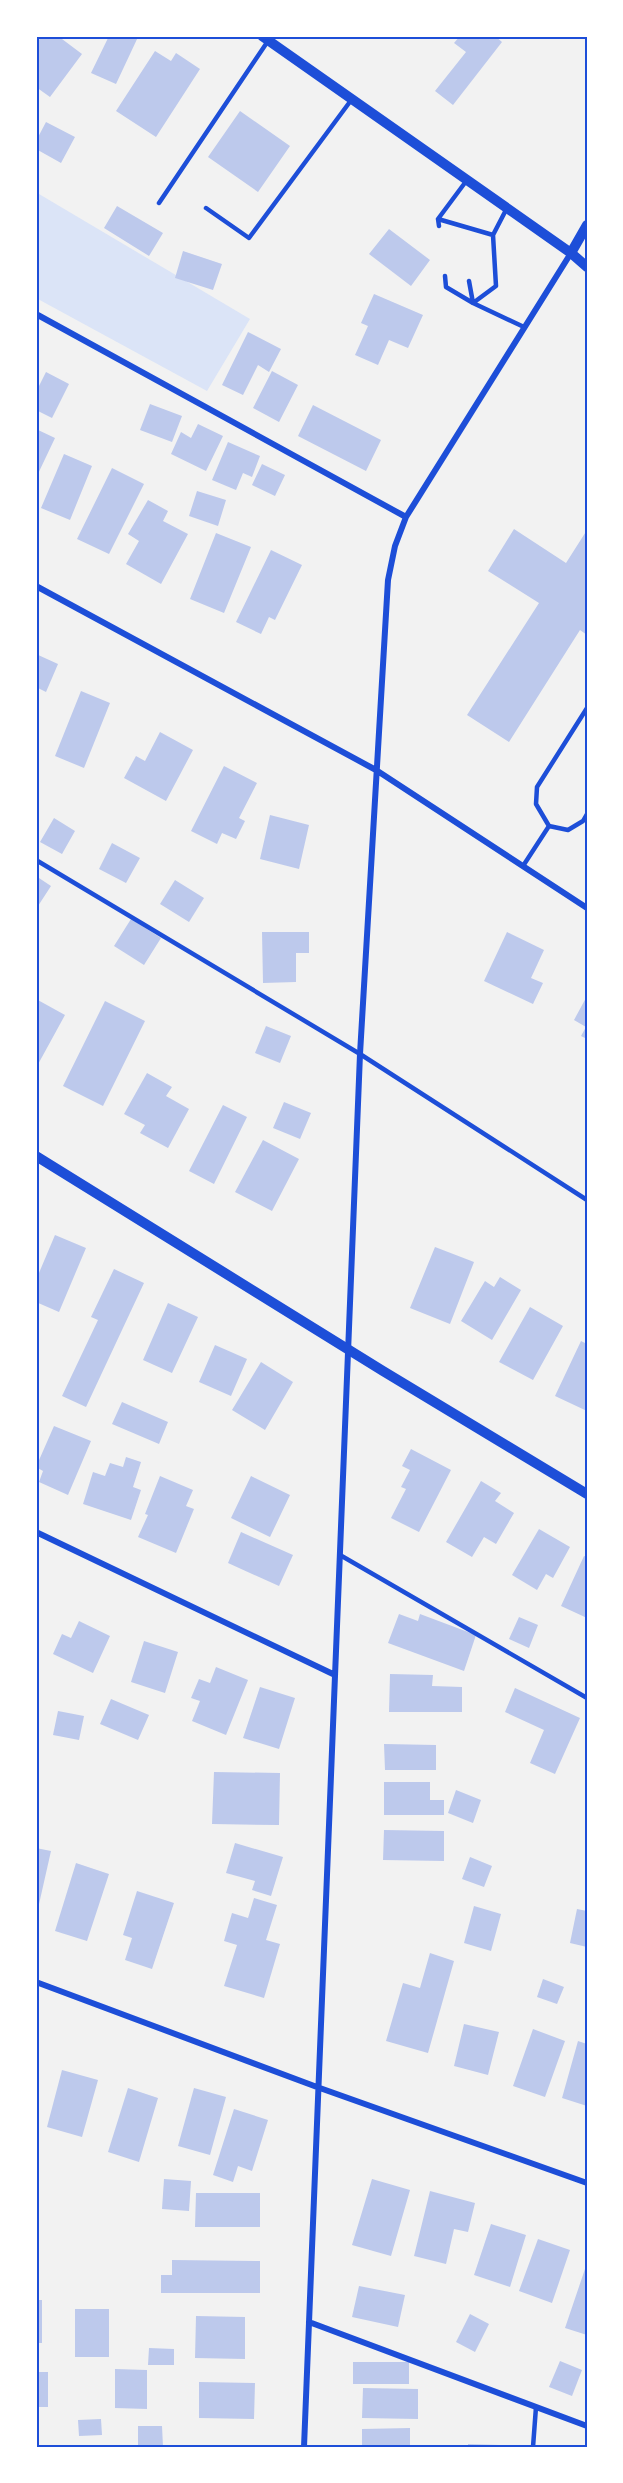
<svg xmlns="http://www.w3.org/2000/svg" width="623" height="2483" viewBox="0 0 623 2483" font-family="Poppins,sans-serif">
	<rect width="100%" height="100%" fill="#f2f2f2"/>
	<path fill="#dbe4f7" d="M39,194L250,319L207,391L36,298V200Z"/>
	<path fill="#bdc9ec" d="M42,36H58L82,54L50,97L36,87V44Z
		M109,36L138,37L116,84L91,73Z
		M460,36H495L502,42L453,105L435,91L466,52L454,43Z
		M155,51L171,61L176,53L200,69L156,137L116,111Z
		M240,111L290,146L258,192L208,157Z
		M46,122L75,137L61,163L36,149V141Z
		M117,206L163,233L149,256L104,228Z
		M389,229L430,260L411,286L369,254Z
		M183,251L222,264L213,290L175,278Z
		M374,294L423,315L408,348L389,340L378,365L355,355L368,326L361,323Z
		M248,332L281,349L269,372L258,365L243,395L222,385Z
		M272,371L298,385L279,422L253,408Z
		M46,372L69,384L52,418L36,410V392Z
		M150,404L182,416L172,442L140,430Z
		M313,405L381,440L366,471L298,436Z
		M198,424L223,436L206,471L171,454L181,432L191,438Z
		M36,429L55,438L36,478Z
		M228,442L260,456L252,477L243,473L236,490L212,480Z
		M64,454L92,466L70,520L41,508Z
		M262,464L285,475L275,496L252,485Z
		M112,468L144,484L109,554L77,539Z
		M197,491L226,500L218,526L189,516Z
		M148,500L168,511L163,521L188,534L161,584L126,564L139,541L128,534Z
		M514,529L566,563L587,530V635L580,630L509,742L467,715L539,603L488,571Z
		M216,533L251,547L224,613L190,599Z
		M271,550L302,565L275,620L269,617L261,634L236,622Z
		M36,654L58,664L46,692L36,687Z
		M81,691L110,703L84,768L55,756Z
		M160,732L193,750L166,801L124,778L136,756L145,761Z
		M224,766L257,783L239,818L245,821L236,839L222,833L217,844L191,831Z
		M270,815L309,825L299,869L260,859Z
		M54,818L75,831L62,854L40,842Z
		M112,843L140,858L126,883L99,869Z
		M36,876L51,886L38,906L36,905Z
		M175,880L204,898L189,922L160,904Z
		M131,919L161,938L144,965L114,946Z
		M262,932H309V953H296V982L263,983Z
		M507,932L544,950L531,978L543,983L533,1004L484,981Z
		M587,996V1039L581,1036L586,1027L574,1020Z
		M36,999L65,1015L36,1068Z
		M105,1001L145,1021L103,1106L63,1086Z
		M266,1026L291,1036L280,1063L255,1053Z
		M147,1073L172,1087L166,1096L189,1109L168,1148L140,1133L145,1125L124,1114Z
		M284,1102L311,1113L300,1139L273,1128Z
		M223,1105L247,1117L214,1184L189,1171Z
		M263,1140L299,1159L272,1211L235,1192Z
		M55,1235L86,1248L59,1312L36,1302V1280Z
		M435,1247L474,1262L450,1324L410,1308Z
		M114,1269L144,1283L86,1407L62,1396L98,1320L91,1317Z
		M500,1277L521,1290L492,1340L461,1321L485,1281L494,1287Z
		M168,1303L198,1317L172,1373L143,1360Z
		M530,1307L563,1326L533,1380L499,1362Z
		M581,1341L587,1344V1411L555,1396Z
		M215,1345L247,1359L231,1396L199,1382Z
		M261,1362L293,1382L265,1430L232,1410Z
		M122,1402L168,1422L159,1444L112,1424Z
		M54,1426L91,1441L68,1495L39,1482L43,1471L36,1467Z
		M411,1449L451,1470L419,1532L391,1518L406,1489L401,1487L410,1470L402,1466Z
		M126,1457L141,1462L133,1487L141,1490L131,1520L83,1504L93,1472L105,1476L110,1463L123,1467Z
		M160,1476L193,1490L186,1506L194,1509L176,1553L138,1537L148,1515L145,1514Z
		M251,1476L290,1495L270,1537L231,1518Z
		M481,1481L501,1493L495,1501L514,1513L496,1544L484,1537L472,1557L446,1542Z
		M539,1529L570,1547L553,1578L546,1574L537,1590L512,1575Z
		M241,1532L293,1555L279,1586L228,1563Z
		M584,1556L587,1557V1618L561,1606Z
		M399,1614L418,1621L420,1614L476,1635L464,1671L388,1643Z
		M519,1617L538,1625L529,1648L509,1639Z
		M79,1621L110,1636L93,1673L53,1654L62,1634L71,1638Z
		M144,1641L178,1652L165,1693L131,1682Z
		M216,1667L248,1680L226,1735L192,1721L200,1701L191,1698L199,1679L210,1683Z
		M390,1674L433,1675L432,1686L462,1687V1712H389Z
		M260,1687L295,1698L279,1749L243,1738Z
		M515,1688L580,1718L555,1774L530,1763L544,1730L505,1712Z
		M111,1699L149,1715L138,1740L100,1724Z
		M58,1711L84,1716L79,1740L53,1735Z
		M384,1744L436,1745V1770H385Z
		M214,1772L280,1773L279,1825L212,1824Z
		M384,1782H430V1800H444V1815H384Z
		M456,1790L481,1800L473,1823L448,1813Z
		M384,1830L444,1831V1861L383,1860Z
		M235,1843L283,1857L271,1896L252,1890L255,1881L226,1873Z
		M36,1848L51,1851L37,1913H36Z
		M470,1857L492,1866L484,1887L462,1879Z
		M76,1863L109,1874L87,1941L55,1931Z
		M137,1891L174,1903L152,1969L125,1960L132,1938L123,1935Z
		M254,1898L277,1905L266,1940L280,1944L264,1998L224,1986L237,1945L224,1941L232,1913L248,1918Z
		M474,1906L501,1914L491,1951L464,1943Z
		M577,1909L587,1911V1947L570,1943Z
		M430,1953L454,1961L428,2053L386,2041L403,1983L420,1988Z
		M543,1979L564,1987L557,2004L537,1997Z
		M464,2024L499,2032L488,2075L454,2066Z
		M533,2029L565,2041L545,2097L513,2086Z
		M578,2041L587,2044V2106L562,2098Z
		M62,2070L98,2080L82,2137L47,2127Z
		M128,2088L158,2098L139,2162L108,2152Z
		M194,2088L226,2097L210,2155L178,2146Z
		M234,2109L268,2120L252,2171L238,2166L233,2182L213,2175Z
		M164,2179L191,2181L189,2211L162,2209Z
		M372,2179L410,2190L391,2256L352,2245Z
		M430,2191L475,2203L468,2232L454,2229L446,2264L414,2256Z
		M196,2193H260V2227H195Z
		M491,2224L526,2235L510,2287L474,2275Z
		M538,2239L570,2250L552,2303L519,2291Z
		M172,2260L260,2261V2293H161V2275H172Z
		M587,2263V2335L565,2328Z
		M359,2286L405,2295L398,2327L352,2317Z
		M36,2300H42V2343H36Z
		M75,2309H109V2357H75Z
		M470,2314L489,2324L475,2352L456,2342Z
		M196,2316L245,2317V2359L195,2358Z
		M149,2348L174,2349V2365H148Z
		M560,2361L582,2370L572,2396L549,2387Z
		M353,2362H409V2384H353Z
		M115,2369L147,2370V2409L115,2408Z
		M36,2372H48V2407H36Z
		M199,2382L255,2383L254,2419L199,2418Z
		M363,2388L418,2389V2419L362,2418Z
		M101,2419L102,2435L79,2436L78,2420Z
		M138,2426H162L163,2447H138Z
		M410,2428V2447H362V2429Z
		M468,2444L500,2445V2447H468Z"/>
	<g fill="none" stroke-linecap="round" stroke-linejoin="round">
		<path stroke="#1d4ed8" stroke-width="4.5" d="M159,203L268,41
			M206,208L249,238L352,99
			M438,219L493,235
			M439,226L438,219L467,180
			M445,276L446,287L473,303L524,327
			M469,281L473,303L496,286L493,235L507,208
			M587,708L537,787L536,804L549,826L568,830L583,821L587,814
			M36,860L360,1054L587,1200
			M523,866L549,826
			M340,1555L587,1698
			M533,2447L536,2407"/>
		<path stroke="#1d4ed8" stroke-width="6" d="M36,314L406,517
			M36,586L376,770L587,908
			M36,1532L335,1675
			M36,1982L317,2087L587,2183
			M309,2322L587,2426
			M304,2447L360,1054L388,580L395,546L406,517L571,253"/>
		<path stroke="#1d4ed8" stroke-width="10" d="M262,36L571,253L587,267
			M571,253L587,225
			M36,1156L383,1371L587,1494"/>
	</g>
	<rect width="623" height="2483" fill="none" stroke="#ffffff" stroke-width="75"/>
	<rect x="38" y="38" width="548" height="2408" fill="none" stroke="#1d4ed8" stroke-width="2"/>
</svg>
